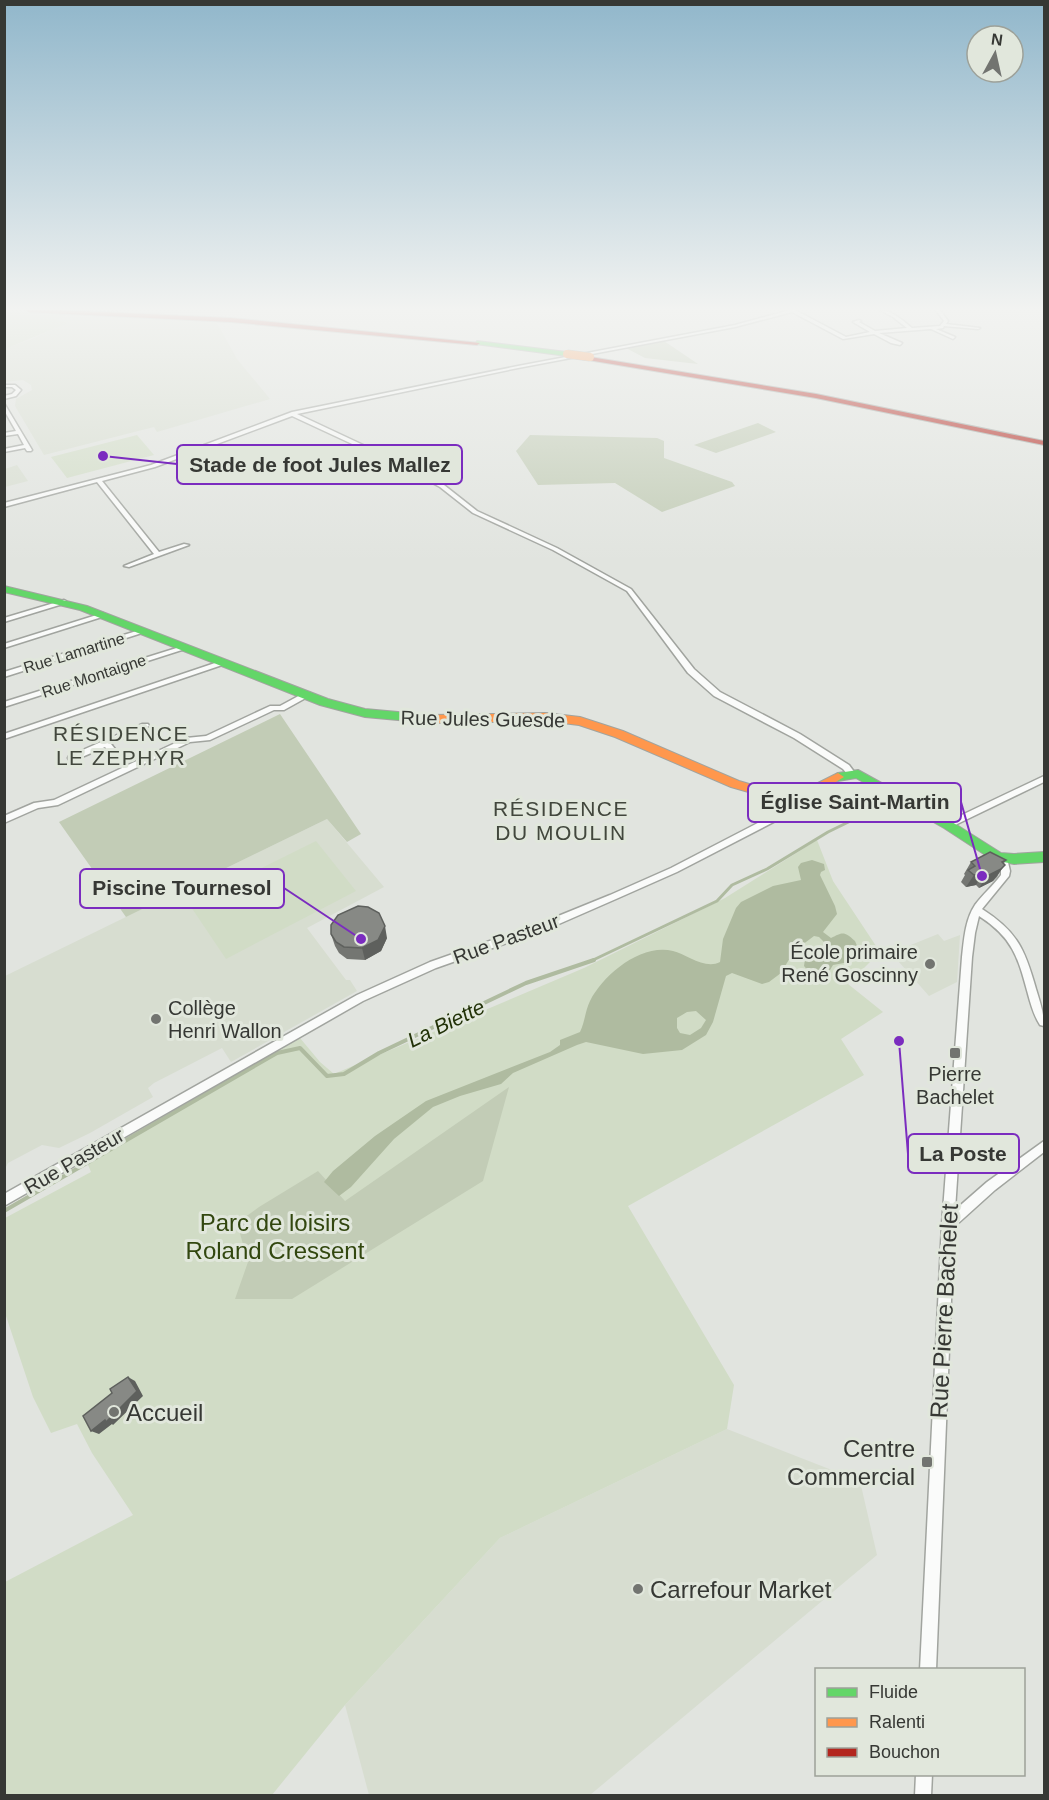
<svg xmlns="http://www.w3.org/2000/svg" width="1049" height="1800" viewBox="0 0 1049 1800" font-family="Helvetica,sans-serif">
	<rect width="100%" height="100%" fill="#e1e4df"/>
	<path fill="#d7ddd0" d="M71,314L217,323L237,359L270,399L157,432L154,427L44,455L15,406L16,399L32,390L31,385L23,380L5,382L4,349L32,339L66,323L56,320Z
		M17,465L28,481L5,487V469Z
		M327,819L384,887L307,928L346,980H350L357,991L231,1062L222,1048L154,1083L148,1088L153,1097L90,1133L59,1148L42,1145L8,1163L5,1169V976Z
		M938,934L944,941L960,935L957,982L929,996L891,953Z
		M727,1429L860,1481L877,1555L590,1795H369L345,1705L500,1538Z"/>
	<path fill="#d1dcc6" d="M5,310L72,312L57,320L68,323L5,349Z
		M137,435L154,455L67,478L51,457Z
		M817,840L833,881L880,952L848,984L883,1012L841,1039L864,1075L628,1206L734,1385L727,1429L500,1538L345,1705L272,1795L5,1796V1582L133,1515L92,1453L77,1424L51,1433L33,1397L5,1313V1218L91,1172L86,1160L300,1038L320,1062L334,1074L584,968L725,898Z
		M316,841L356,891L226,959L189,904Z"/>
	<path fill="#c2ccb6" d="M662,340L667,343L698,364L645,358L624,347Z
		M758,423L776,432L716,453L694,445Z
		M530,435L657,438L664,441V458L732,482L735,486L662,512L615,483L538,485L516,451Z
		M280,714L361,834L347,842L327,819L126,917L59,822Z
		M509,1087L483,1181L292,1299H235L248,1262L237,1223L259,1207L318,1171L345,1201Z"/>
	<path fill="#afbba0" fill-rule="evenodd" d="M812,860L824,864L825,870L821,872L820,875L835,906L837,914L823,932L831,938C843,932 844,931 855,941L858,948L855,961L833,965L827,975L813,976L804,966L805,959L824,947L825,943L819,937L814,936L794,951L781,973L769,982L762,984L732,973L726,976L713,1022L706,1035L682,1050L643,1054L586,1042L577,1045L513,1073L501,1084L460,1096L433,1107L394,1139L351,1187L339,1196L324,1182L333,1171L375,1136L426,1101L550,1052L560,1045V1040L580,1032C585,1022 585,1011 590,1001C603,975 641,943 673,951C686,954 705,970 720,962L723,939L736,908L741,902L773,886L801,880L798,867L801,863ZM696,1011L706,1020L701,1028L690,1035L680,1033L677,1028V1018L687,1012Z"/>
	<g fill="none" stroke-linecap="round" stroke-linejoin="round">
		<path stroke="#afbba0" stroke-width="3" d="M591,961L717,901L732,885L767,869L828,832L873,810L899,816L903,814"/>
		<path stroke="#afbba0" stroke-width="4" d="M4,1211L277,1053L300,1048L327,1076L344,1074L379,1053L526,983L594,960"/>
		<defs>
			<path id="street" d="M790,310H795L846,337L870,332L853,322L859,320L861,321L859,322L875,331L907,328L893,317L880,310C893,311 902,320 912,328L940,326L944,321L936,310H940L948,321L946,324L980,328L978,329L944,326L943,328L936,329L955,337L953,339L931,329L879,333L902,343L900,345L891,343L874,334L843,339L792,312L735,327L518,368L297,414L410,467L444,485L477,511L557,548L631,589L694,669L720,692L800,734L849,765L855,773L851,776L848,775L843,769L794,738L714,696L688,673L627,591L553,550L473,513L440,487L406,469L292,416L155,467L102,481L159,552L184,544L189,545L129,567L124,566L154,554L97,482L4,507V503L151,465L292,412L518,366L735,325Z
				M4,385H15L21,390L16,396L4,399V396L12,394L16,390L12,387H4Z
				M4,403L32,450L31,451H27L25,448L4,452V449L24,445L18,434L4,436V433L16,431L4,410Z
				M64,600L66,601V603L4,622V618Z
				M103,613L105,614V616L4,648V644Z
				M143,629L146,631L145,632L4,677V672Z
				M183,646L185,647V649L4,707V702Z
				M221,661H224L228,663L4,739V734Z
				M304,693H310L311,695L284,710H274L210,740L190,742L58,805L38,808L4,823V816L34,803L54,800L122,768L105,747L75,760H69L68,758L69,756L142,724H148L149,726L111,744L128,765L186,738L206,736L270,706H280Z
				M1044,776V782L951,827L948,828L944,825L945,823Z
				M789,796L793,799L794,806L789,814L677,872L616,899L552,927L436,968L363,1001L4,1206V1194L357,995L430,962L546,921L610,895L671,868L783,810L786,806L785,799Z
				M1003,855L1007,858L1010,871L1009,876L982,909C1018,932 1025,950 1036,989C1040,1002 1044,1013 1044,1026L1040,1025C1034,1016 1031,1005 1028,994C1018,957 1013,938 979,916L975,933L972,957L955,1210L987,1182L1044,1141V1152L995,1190L954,1227L936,1670H920L942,1224L962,957C964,940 965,920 975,905C983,894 993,886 1001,875V869L999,858Z
				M916,1774H932L931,1796H915Z"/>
			<path id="fast" d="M477,341L567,352L570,354L567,356L475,344Z
				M4,586L87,606L328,699L365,709L431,715L437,719L431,723L365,717L320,705L80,610L4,592Z
				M858,770L952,822L1001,853L1014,854L1044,852V862L1014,864L993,860L944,828L856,778L838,781L832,777L838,773Z"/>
			<path id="slow" d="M546,713L580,717L623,731L739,781L783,794L802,791L838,773L844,777L809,798L783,802L731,787L615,737L579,725L546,721L431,723L425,719L431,715Z"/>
			<path id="jam" d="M26,310H59L231,318L480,343L477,345L231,322L29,312Z
				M584,356L816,394L1044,441V445L816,398L582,359Z"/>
		</defs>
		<use href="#street" stroke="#a1a49f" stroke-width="3"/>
		<use href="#fast" stroke="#a1a49f" stroke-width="2"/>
		<use href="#slow" stroke="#a1a49f" stroke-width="2"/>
		<use href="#jam" stroke="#a1a49f" stroke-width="2"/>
		<use href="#street" fill="#fafbfa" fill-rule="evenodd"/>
		<use href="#fast" fill="#63d668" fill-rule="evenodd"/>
		<use href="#slow" fill="#ff974d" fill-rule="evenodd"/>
		<use href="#jam" fill="#b3261e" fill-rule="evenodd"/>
		<defs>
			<path id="slow-bridge" d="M567,354L590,357"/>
		</defs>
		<use href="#slow-bridge" stroke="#a1a49f" stroke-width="9" stroke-linecap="butt"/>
		<use href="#slow-bridge" stroke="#ff974d" stroke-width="8"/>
	</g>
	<path fill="#747672" d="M971,862L1004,864L997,877L993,881L979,888L976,885L966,887L961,882L965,875L964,874Z
		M331,934L387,938L381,951L365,960L347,959L339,953L335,946Z"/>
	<path fill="#5e605d" d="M1006,860L1000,869L1005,865L993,881L979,888L987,876Z
		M983,873L976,885L966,887L974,875Z
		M385,926L387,938L381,951L365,960L362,948Z
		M128,1377L135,1381L143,1396L113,1425L112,1424L99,1434L91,1431Z"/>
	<path fill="#878985" stroke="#5e605d" stroke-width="1.5" d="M990,852L1006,860L1002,862L1005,865L1001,869L987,876L983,873L974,875L968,870L975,866L971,862Z
		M358,906L368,907L379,913L385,926L378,940L362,948L344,947L336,942L331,934V925L338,915Z
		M128,1377L137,1391L106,1422L105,1420L91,1431L83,1416L112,1393L110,1389Z"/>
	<linearGradient id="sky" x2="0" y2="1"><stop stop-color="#91b7cb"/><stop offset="0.55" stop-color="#f2f3f1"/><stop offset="1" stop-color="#f2f3f1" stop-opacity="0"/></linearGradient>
	<rect width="1049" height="562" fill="url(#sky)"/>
	<g fill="#727470" stroke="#e1e7dc" stroke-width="2">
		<circle cx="930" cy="964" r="6"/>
		<circle cx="156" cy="1019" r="6"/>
		<rect x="949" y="1047" width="12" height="12" rx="3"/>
		<circle cx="114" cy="1412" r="6"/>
		<rect x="921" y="1456" width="12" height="12" rx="3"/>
		<circle cx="638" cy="1589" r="6"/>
	</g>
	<g text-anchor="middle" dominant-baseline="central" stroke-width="6" stroke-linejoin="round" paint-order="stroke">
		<g font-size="16" fill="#363834" stroke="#e1e7dc">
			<text transform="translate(74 653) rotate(-17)">Rue Lamartine</text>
			<text transform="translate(94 676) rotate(-18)">Rue Montaigne</text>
		</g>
		<g font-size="20" fill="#363834" stroke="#e1e7dc">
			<text transform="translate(483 719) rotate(1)">Rue Jules Guesde</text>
			<text transform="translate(506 939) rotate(-20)">Rue Pasteur</text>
			<text transform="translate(74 1161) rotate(-30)">Rue Pasteur</text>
		</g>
		<g font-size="20" fill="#363834" stroke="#e1e7dc" text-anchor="end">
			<text x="918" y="952">École primaire<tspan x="918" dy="23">René Goscinny</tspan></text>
			<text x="168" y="1008" text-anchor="start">Collège<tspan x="168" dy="23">Henri Wallon</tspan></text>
			<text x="955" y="1074" text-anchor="middle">Pierre<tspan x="955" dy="23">Bachelet</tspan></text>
		</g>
		<g font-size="21" letter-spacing="1.5" fill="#42473d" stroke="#e1e7dc">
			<text x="121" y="733">RÉSIDENCE<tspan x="121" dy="24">LE ZEPHYR</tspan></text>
			<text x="561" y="808">RÉSIDENCE<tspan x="561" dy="24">DU MOULIN</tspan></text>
		</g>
		<g font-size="21" font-style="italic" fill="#223208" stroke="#e1e7dc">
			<text transform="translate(446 1023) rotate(-26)">La Biette</text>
		</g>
		<g font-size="24" fill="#32470f" stroke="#e1e7dc">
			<text x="275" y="1222">Parc de loisirs<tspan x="275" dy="28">Roland Cressent</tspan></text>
		</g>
		<g font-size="24" fill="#363834" stroke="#e1e7dc">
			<text transform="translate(944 1311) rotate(-87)">Rue Pierre Bachelet</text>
		</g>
		<g font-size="24" fill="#363834" stroke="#e1e7dc" text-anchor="start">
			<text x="126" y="1412">Accueil</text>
			<text x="915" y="1448" text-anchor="end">Centre<tspan x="915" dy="28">Commercial</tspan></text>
			<text x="650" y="1589">Carrefour Market</text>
		</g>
	</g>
	<path fill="none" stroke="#7b2cbf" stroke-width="2" d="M103 456L177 464M982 876L961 802M361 939L284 888M899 1041L908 1154"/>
	<g fill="#7b2cbf" stroke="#e1e7dc" stroke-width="2">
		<circle cx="103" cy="456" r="6"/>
		<circle cx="982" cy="876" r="6"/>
		<circle cx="361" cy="939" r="6"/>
		<circle cx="899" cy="1041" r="6"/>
	</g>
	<g fill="#e1e7dc" stroke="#7b2cbf" stroke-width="2">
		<rect x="177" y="445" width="285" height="39" rx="6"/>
		<rect x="748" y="783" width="213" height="39" rx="6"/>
		<rect x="80" y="869" width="204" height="39" rx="6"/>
		<rect x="908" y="1134" width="111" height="39" rx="6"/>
	</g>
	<g font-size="21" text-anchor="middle" font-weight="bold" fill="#363834">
		<text x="320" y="472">Stade de foot Jules Mallez</text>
		<text x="855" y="809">Église Saint-Martin</text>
		<text x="182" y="895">Piscine Tournesol</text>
		<text x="963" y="1161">La Poste</text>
	</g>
	<rect width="1049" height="1800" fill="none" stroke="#363834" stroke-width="12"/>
	<rect x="815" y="1668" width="210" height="108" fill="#e1e7dc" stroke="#9da199" stroke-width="1.5"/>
	<rect x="827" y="1688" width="30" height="9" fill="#63d668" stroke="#9da199" stroke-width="1.5"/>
	<text x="869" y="1698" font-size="18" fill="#363834">Fluide</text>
	<rect x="827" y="1718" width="30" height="9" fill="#ff974d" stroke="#9da199" stroke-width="1.5"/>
	<text x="869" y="1728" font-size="18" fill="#363834">Ralenti</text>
	<rect x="827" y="1748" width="30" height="9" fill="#b3261e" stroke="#9da199" stroke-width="1.5"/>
	<text x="869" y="1758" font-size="18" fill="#363834">Bouchon</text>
	<g transform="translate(995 54) rotate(8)"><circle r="28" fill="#e1e7dc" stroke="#9da199" stroke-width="1.5"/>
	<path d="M0-4.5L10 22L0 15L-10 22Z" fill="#727470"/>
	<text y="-9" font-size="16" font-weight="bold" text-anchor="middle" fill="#363834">N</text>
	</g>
</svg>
